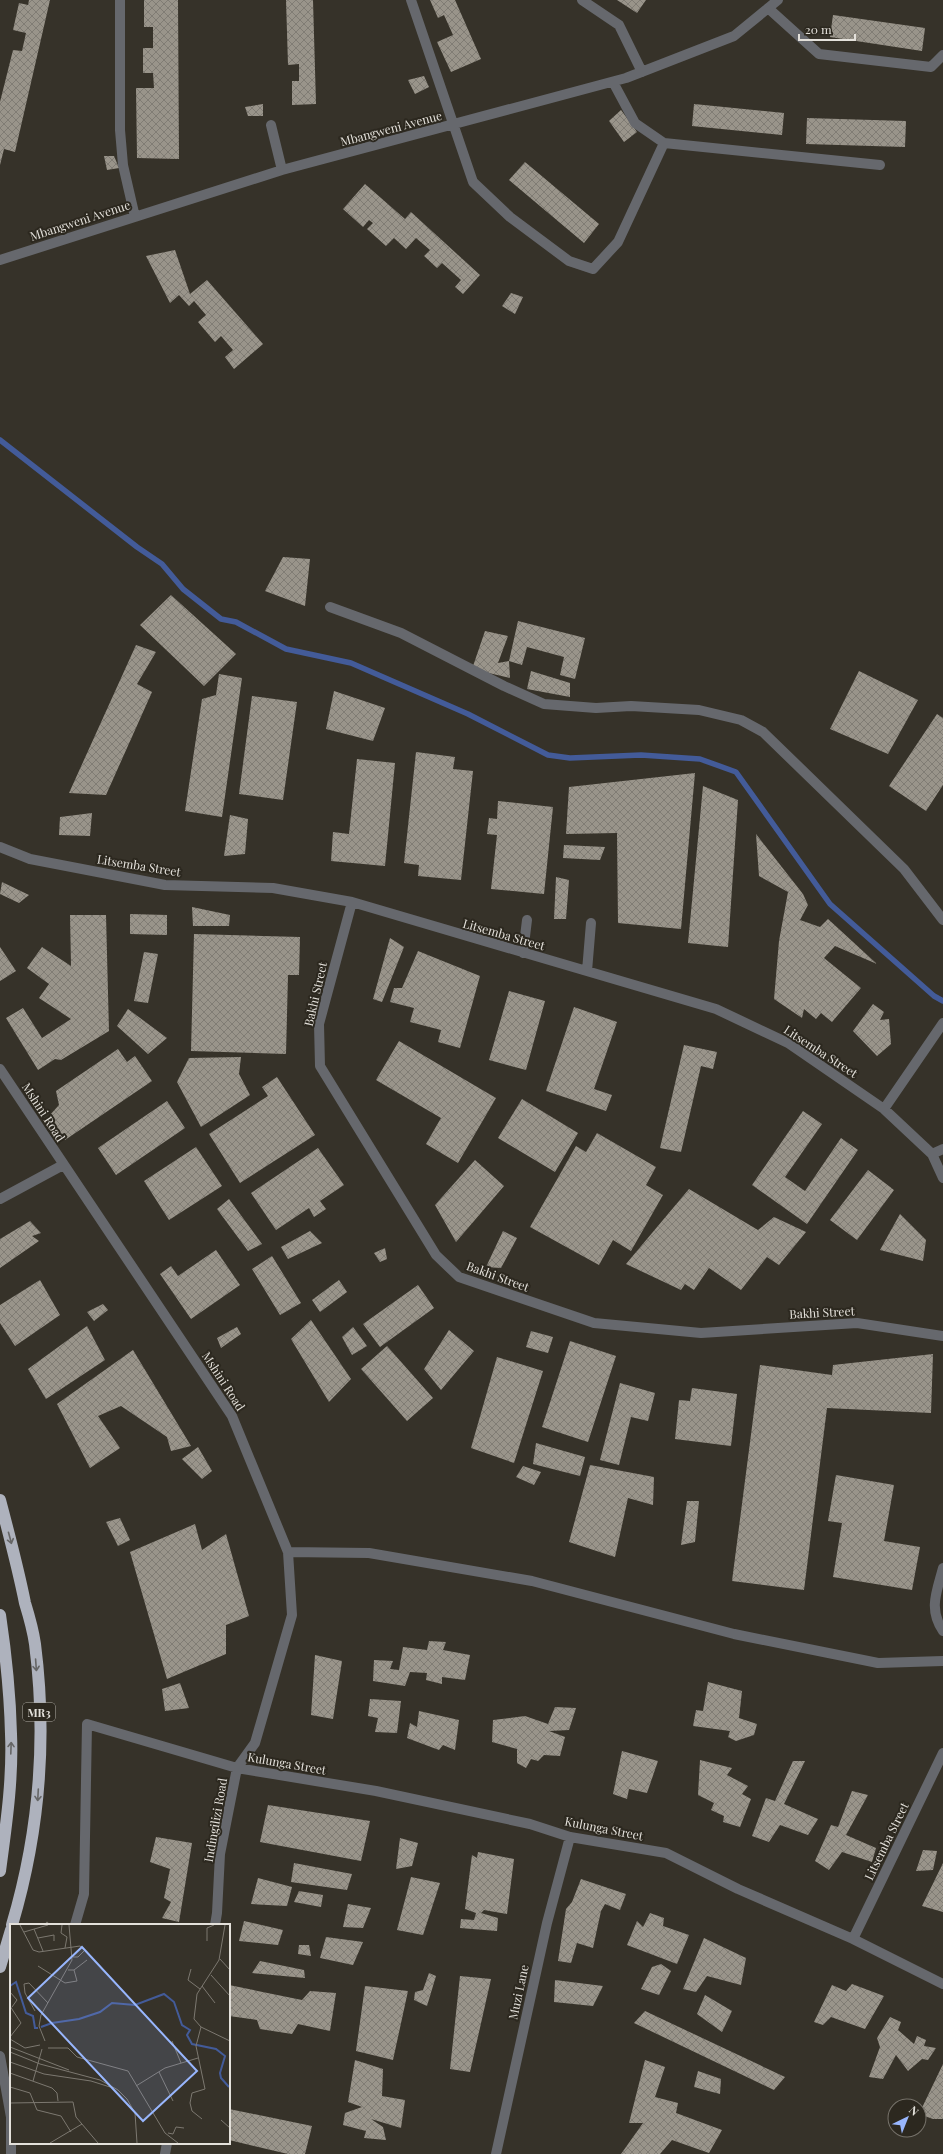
<svg xmlns="http://www.w3.org/2000/svg" width="943" height="2154" viewBox="0 0 943 2154" font-family="'Playfair Display',serif">
	<defs>
		<pattern id="building-cross-hatch" width="8" height="8" patternUnits="userSpaceOnUse"><rect width="8" height="8" fill="#99948a"/><path d="M0 0l8 8M0 8l8-8" fill="none" stroke="#807c74"/></pattern>
	</defs>
	<rect width="100%" height="100%" fill="#363229"/>
	<g fill="none" stroke-linecap="round" stroke-linejoin="round">
		<path stroke="#435b99" stroke-width="5.5" d="M0,440L137,547L162,564L183,589L221,619L236,622L286,649L351,663L468,714L548,755L570,758L641,755L700,759L736,772L830,904L934,996L943,1001"/>
	</g>
	<path fill="url(#building-cross-hatch)" d="M29,0H50L15,152L4,149L0,165V102L13,50L22,51L26,33L13,30L19,3L28,5Z
		M144,0H178L179,159L137,158L136,88H154L153,73H143V48H153V27H144Z
		M286,0H313L316,104L292,105V81H299V64L288,65Z
		M430,0H455L481,59L451,72L437,42L453,35L444,15L438,18Z
		M617,0H646L637,13Z
		M833,15L925,28L922,51L830,37Z
		M424,76L429,87L415,94L408,80Z
		M263,104V116H248L245,107Z
		M694,104L784,113L782,135L692,126Z
		M621,110L637,132L624,142L609,121Z
		M807,118L906,121L905,147L806,144Z
		M104,156H114L119,168L107,170Z
		M525,162L599,224L584,243L509,180Z
		M365,184L405,219L411,212L480,275L463,294L455,287L461,280L442,263L437,268L424,256L430,250L416,238L406,249L394,238L386,246L367,229L373,223L369,220L363,227L343,209Z
		M175,250L190,294L207,280L263,344L234,369L225,357L233,350L221,336L215,342L198,322L206,315L194,301L189,306L179,295L170,303L146,256Z
		M511,293L523,297L515,314L502,306Z
		M283,557L310,559L305,606L265,591Z
		M171,595L236,654L204,686L140,625Z
		M518,621L585,638L575,679L560,675L564,657L527,647L522,665L509,661Z
		M485,631L508,636L498,663L509,661L510,678L472,669Z
		M136,645L156,652L137,684L152,692L106,795L69,793Z
		M531,671L570,683V697L527,689Z
		M859,671L918,700L888,754L830,729Z
		M219,674L242,678L222,817L185,811L202,699L216,695Z
		M334,691L385,708L373,741L326,729Z
		M252,696L297,702L283,800L239,794Z
		M937,714L943,718V785L926,811L889,786Z
		M416,752L455,757L453,769L473,771L461,880L418,876L419,865L404,863Z
		M357,759L395,763L385,866L331,861L333,832L349,834Z
		M695,773L681,929L618,923L617,833L566,834L569,787Z
		M703,786L738,800L728,947L688,943Z
		M498,801L553,807L544,894L491,889L497,835L487,834L489,818L497,819Z
		M92,813L90,836L59,835L60,817Z
		M230,815L248,819L245,854L224,856Z
		M756,834L803,894L808,905L800,920L820,927L828,919L877,964L835,946L824,958L861,988L832,1022L821,1013L816,1019L804,1009L802,1018L774,999L779,941L788,892L759,876Z
		M564,845L605,847L600,860L563,858Z
		M556,877L569,880L566,919H554Z
		M2,882L29,895L19,903L0,894Z
		M192,907L230,915L229,926H193Z
		M130,914L167,915V935L130,934Z
		M70,915H106L109,1031L61,1060L55,1059L38,1070L6,1018L23,1008L42,1038L71,1019L39,998L49,984L27,968L42,947L71,966Z
		M194,934L300,937L299,975H288L286,1054L191,1051Z
		M390,938L404,947L382,1002L373,999Z
		M0,947L16,971L0,981Z
		M418,951L480,976L460,1048L438,1042L441,1030L410,1022L414,1008L390,1002L394,988H402Z
		M144,952L158,954L148,1003L134,1001Z
		M509,991L545,1001L526,1070L489,1060Z
		M873,1004L884,1012L880,1020L889,1019L891,1044L877,1056L853,1031Z
		M574,1007L617,1022L594,1089L612,1095L606,1111L546,1091Z
		M128,1009L167,1038L148,1054L117,1026Z
		M399,1041L496,1098L458,1163L426,1144L441,1118L376,1080Z
		M684,1045L717,1052L713,1069L701,1066L681,1152L660,1148Z
		M118,1049L127,1062L135,1056L152,1081L65,1140L50,1115L59,1105L56,1091Z
		M241,1057L239,1074L250,1095L201,1127L177,1082L189,1058Z
		M277,1077L315,1135L240,1183L209,1134L268,1096L262,1087Z
		M522,1099L578,1133L555,1172L498,1138Z
		M167,1101L185,1128L116,1175L98,1148Z
		M803,1111L822,1124L785,1177L805,1191L841,1138L858,1150L807,1224L752,1185Z
		M597,1133L656,1167L646,1185L663,1195L631,1251L613,1240L599,1265L530,1227L576,1146L586,1152Z
		M196,1147L222,1186L169,1220L144,1181Z
		M318,1148L344,1185L320,1201L326,1209L314,1217L309,1208L276,1230L251,1193Z
		M475,1160L504,1186L456,1242L435,1205Z
		M868,1170L894,1190L857,1240L830,1220Z
		M689,1189L758,1230L774,1217L806,1232L779,1265L767,1257L741,1290L709,1268L694,1290L685,1284L681,1290L626,1264Z
		M229,1199L262,1244L248,1251L217,1209Z
		M900,1214L926,1240L923,1261L880,1250Z
		M30,1221L41,1233L32,1236L39,1241L0,1268V1239Z
		M310,1231L322,1243L288,1259L281,1247Z
		M503,1231L517,1238L501,1268L486,1267Z
		M385,1248L387,1259L380,1262L374,1253Z
		M216,1250L240,1285L191,1319L160,1274L171,1266L178,1276Z
		M272,1256L301,1303L280,1315L252,1269Z
		M40,1280L60,1315L15,1346L0,1323V1305Z
		M339,1280L347,1292L320,1312L312,1300Z
		M418,1285L434,1308L380,1347L363,1324Z
		M103,1304L108,1310L94,1321L87,1312Z
		M311,1320L351,1379L329,1402L291,1339Z
		M87,1326L105,1360L46,1399L28,1369Z
		M237,1327L241,1334L221,1348L217,1338Z
		M353,1327L367,1346L352,1355L342,1337Z
		M449,1330L474,1351L441,1390L424,1369Z
		M531,1331L553,1337L548,1353L526,1347Z
		M570,1341L616,1356L588,1442L542,1427Z
		M387,1346L433,1398L407,1421L361,1369Z
		M133,1350L191,1446L171,1451L167,1437L121,1406L98,1416L120,1448L90,1468L57,1404Z
		M933,1354L931,1413L827,1408L804,1590L732,1581L760,1365L832,1375L833,1365Z
		M497,1357L543,1371L514,1463L471,1448Z
		M620,1383L655,1393L648,1421L631,1417L619,1465L600,1460Z
		M692,1388L737,1394L731,1446L675,1439L679,1400L690,1401Z
		M536,1443L585,1457L580,1476L533,1464Z
		M198,1447L212,1471L202,1479L182,1459Z
		M590,1465L654,1477L653,1505L628,1498L615,1557L569,1542Z
		M523,1466L541,1472L534,1485L516,1477Z
		M836,1475L894,1485L884,1541L920,1547L912,1590L833,1577L842,1523L828,1521Z
		M687,1501H699L695,1542L681,1545Z
		M120,1518L130,1540L118,1546L106,1522Z
		M195,1524L202,1550L226,1534L249,1616L226,1625V1654L167,1679L130,1552Z
		M429,1641L446,1642L443,1650L470,1655L465,1680L442,1677V1684L426,1680L427,1673L410,1672L405,1686L373,1681L374,1660L393,1661L390,1669L399,1670L403,1647L427,1650Z
		M315,1655L342,1661L333,1719L311,1715Z
		M708,1682L742,1691L739,1718L757,1724L754,1735L736,1741L728,1737L730,1731L693,1726L696,1710L703,1711Z
		M180,1683L189,1708L165,1711L162,1689Z
		M370,1699L401,1701L397,1733L375,1732L378,1718L368,1716Z
		M555,1707L576,1708L569,1730L549,1731L565,1737L560,1756L544,1755L538,1761L531,1759L526,1768L517,1763V1749L492,1742L493,1720L525,1716L548,1724Z
		M419,1711L459,1720L455,1750L443,1745L439,1750L407,1738L410,1723L417,1727Z
		M622,1751L658,1761L647,1793L629,1789L627,1799L613,1794Z
		M700,1760L732,1768L727,1775L748,1786L742,1794L751,1799L740,1827L723,1822L724,1816L711,1810L714,1803L698,1795Z
		M793,1761H805L784,1804L818,1819L808,1835L780,1825L769,1842L752,1836L766,1798L775,1801Z
		M852,1791L868,1795L846,1835L876,1848L872,1862L842,1852L829,1870L815,1861L831,1825L838,1827Z
		M268,1805L370,1821L361,1861L260,1842Z
		M156,1837L192,1843L179,1922L162,1918L171,1902L164,1898L170,1869L150,1862Z
		M400,1838L418,1843L412,1866L396,1869Z
		M923,1850L937,1851L933,1870L916,1871Z
		M478,1852L514,1859L507,1914L484,1910L481,1913L498,1918L497,1931L460,1928L461,1919L474,1920L476,1913L465,1909L472,1855L477,1858Z
		M294,1863L352,1874L347,1890L291,1882Z
		M943,1863V1912L922,1906Z
		M411,1877L440,1883L423,1935L397,1930Z
		M258,1878L292,1887L287,1906L251,1904Z
		M581,1879L626,1894L620,1910L605,1904L601,1911L593,1948L577,1943L571,1963L558,1961L566,1909L572,1902Z
		M299,1891L323,1895L321,1907L294,1902Z
		M348,1904L371,1908L363,1928L343,1927Z
		M650,1913L664,1918L663,1926L689,1935L677,1964L627,1945L637,1921L643,1927Z
		M244,1921L283,1930L278,1945L239,1941Z
		M326,1937L363,1942L353,1965L320,1958Z
		M704,1938L746,1958L741,1985L707,1976L696,1992L683,1989Z
		M299,1945H309L311,1956L298,1954Z
		M260,1961L304,1970L305,1978L252,1973Z
		M661,1964L671,1971L659,1995L641,1989L652,1967Z
		M429,1973L436,1976L427,2006L414,2000L415,1992L423,1990Z
		M460,1976L491,1979L470,2072L450,2069Z
		M555,1980L603,1986L593,2006L554,2002Z
		M852,1984L884,1996L865,2029L831,2017L823,2025L814,2022L832,1985L846,1991Z
		M229,1985L302,2000L310,1991L336,1993L330,2031L298,2024L292,2034L260,2029L257,2020L229,2016Z
		M365,1986L408,1991L393,2060L356,2051Z
		M705,1995L732,2011L722,2032L697,2014Z
		M645,2011L785,2077L774,2090L634,2023Z
		M890,2017L901,2022L898,2030L914,2044L917,2036L926,2040L924,2046L936,2048L928,2060L922,2059L908,2071L896,2055L883,2079L869,2077L880,2047L877,2038Z
		M355,2060L383,2069L382,2096L405,2100L401,2128L371,2119L383,2127L386,2140L364,2138L366,2131L343,2125L345,2113L362,2107L348,2102Z
		M645,2060L665,2067L655,2097L678,2103L676,2113L722,2130L709,2153L672,2140L660,2154H621L643,2123H629Z
		M943,2064V2119H933L919,2114Z
		M698,2071L721,2079L720,2094L694,2087Z
		M229,2109L312,2126L305,2154H288L229,2140Z"/>
	<g fill="none" stroke-linecap="round" stroke-linejoin="round">
		<path stroke="#747169" stroke-width="2.5" stroke-dasharray="3 3" stroke-linecap="butt" d="M47,1925V1923L53,1925"/>
		<path stroke="#66686d" stroke-width="10" d="M120,0V130L123,165L135,217
			M411,0L473,182L510,217L569,261L593,269L618,242L664,143
			M582,0L619,25L642,72
			M768,8L819,54L931,67L943,55
			M613,82L635,123L664,143L880,165
			M271,125L282,170
			M0,260L282,170L626,78L734,36L778,0
			M330,607L401,633L504,686L544,704L596,708L631,706L699,710L741,720L763,732L904,869L943,920
			M0,847L30,859L165,885L273,888L352,902L716,1009L788,1043L884,1109L932,1154L943,1178
			M352,902L319,1024L320,1066L436,1255L459,1277L594,1323L701,1333L857,1323L943,1336
			M523,953L527,920
			M587,971L591,923
			M0,1069L232,1416L288,1552L292,1615L255,1743L237,1768L220,1854L217,1913L215,1925
			M884,1109L943,1023
			M932,1154L943,1149
			M0,1199L63,1165
			M288,1552L369,1553L532,1581L734,1634L878,1663L943,1661
			M943,1568C937,1591 928,1609 943,1631
			M75,1925L84,1894L87,1724L237,1768L376,1791L530,1824L570,1837L666,1853L738,1889L853,1939L943,1984
			M853,1939L943,1753
			M0,2056L11,2117V2154
			M165,2154L167,2143
			M496,2154L547,1923L570,1837"/>
		<path stroke="#aeb2bd" stroke-width="12" d="M0,1500C9,1534 18,1568 25,1603C29,1616 33,1630 35,1644C47,1738 39,1834 12,1925
			M0,1615C6,1655 10,1694 11,1734C13,1779 6,1826 0,1871
			M0,1967L11,1930"/>
	</g>
	<defs><path id="oneway-shaft" d="M-6 0H5M1.5-3L5.5 0L1.5 3" fill="none" stroke-width="1.6" stroke-linecap="round" stroke-linejoin="round"/></defs>
	<g stroke="#666">
		<use href="#oneway-shaft" transform="translate(10 1538) rotate(75)"/>
		<use href="#oneway-shaft" transform="translate(36 1665) rotate(86)"/>
		<use href="#oneway-shaft" transform="translate(11 1748) rotate(-88)"/>
		<use href="#oneway-shaft" transform="translate(38 1795) rotate(93)"/>
	</g>
	<g text-anchor="middle" dominant-baseline="central" stroke-width="4" stroke-linejoin="round" paint-order="stroke">
		<rect fill="#2c281f" stroke="#adaaa3" stroke-width="1" x="23" y="1703" width="32" height="18" rx="3"/>
		<g font-size="11" font-weight="bold" fill="#e4e1db">
			<text x="39" y="1712">MR3</text>
		</g>
		<g font-size="12" fill="#e4e1db" stroke="#2c281f">
			<text transform="translate(391 128) rotate(-15)">Mbangweni Avenue</text>
			<text transform="translate(80 220) rotate(-18)">Mbangweni Avenue</text>
			<text transform="translate(139 865) rotate(9)">Litsemba Street</text>
			<text transform="translate(504 934) rotate(16)">Litsemba Street</text>
			<text transform="translate(315 994) rotate(-77)">Bakhi Street</text>
			<text transform="translate(821 1051) rotate(33)">Litsemba Street</text>
			<text transform="translate(44 1112) rotate(57)">Mshini Road</text>
			<text transform="translate(498 1276) rotate(20)">Bakhi Street</text>
			<text transform="translate(822 1312) rotate(-3)">Bakhi Street</text>
			<text transform="translate(224 1381) rotate(57)">Mshini Road</text>
			<text transform="translate(287 1763) rotate(10)">Kulunga Street</text>
			<text transform="translate(215 1820) rotate(-80)">Indingilizi Road</text>
			<text transform="translate(604 1828) rotate(11)">Kulunga Street</text>
			<text transform="translate(886 1841) rotate(-64)">Litsemba Street</text>
			<text transform="translate(518 1992) rotate(-78)">Muzi Lane</text>
		</g>
	</g>
	<g transform="translate(10 1924)">
		<rect width="220" height="220" fill="#363229"/>
		<path fill="none" stroke="#435b99" stroke-width="2" d="M0,62L6,58L16,89L23,92L25,104H28M31,103L42,99L69,95L90,88L102,79L125,81L154,70L164,78L172,101L180,106L177,111L182,120L206,125L215,132L210,149L211,154L219,163"/>
		<path fill="none" stroke="#7c7870" stroke-width="1" d="M10,1L23,26L29,28L70,22L75,26L68,33H63M52,1L51,9L57,13L55,24M215,1L209,36L187,70L184,95L191,103L220,117M24,5L33,27M14,8L38,1M28,14L44,11V17M197,17V4L204,1M210,35L220,46M28,42L55,59L67,57L64,46M181,45L178,56L190,65M58,46H64L77,36M201,51L220,72M192,62L205,79M0,68L7,76L2,83M0,82L11,99L0,113M25,87L15,69L14,60L19,59L38,79M191,103L186,122L195,165L182,169L180,179L182,187L192,195M0,115L15,124L30,121M35,117L29,102L31,91L62,36L59,1M162,117L171,139M0,123L59,146M38,124H58L67,133L118,147L155,209L168,219M0,128L30,140L90,156L108,166L117,175L125,189L127,219M0,138L34,150L81,157L100,163M149,148L163,177M0,149L42,164L47,169L48,177M23,157L32,125M126,162L155,144L188,134M0,163L20,169L27,186L51,192L61,208M0,179L63,178L66,193L88,219M211,196L220,204M158,209L163,210L166,203L174,204M40,219L72,200"/>
		<path fill="#98b6fd" fill-opacity="0.15" stroke="#98b6fd" stroke-width="2" d="M72,23L187,147L133,197L18,74Z"/>
		<rect width="220" height="220" fill="none" stroke="#e4e1db" stroke-width="2"/>
	</g>
	<g transform="translate(907 2118) rotate(43)"><circle r="19" fill="#2c281f" stroke="#76726a"/>
	<path d="M0-3L7 15L0 10L-7 15Z" fill="#98b6fd"/>
	<text y="-6" font-size="11" font-weight="bold" text-anchor="middle" fill="#e4e1db">N</text>
	</g>
	<path d="M799 34v6h56v-6" fill="none" stroke="#e4e1db" stroke-width="2"/>
	<text x="805" y="34" font-size="12" fill="#e4e1db" stroke="#2c281f" stroke-width="3" paint-order="stroke">20 m</text>
</svg>
